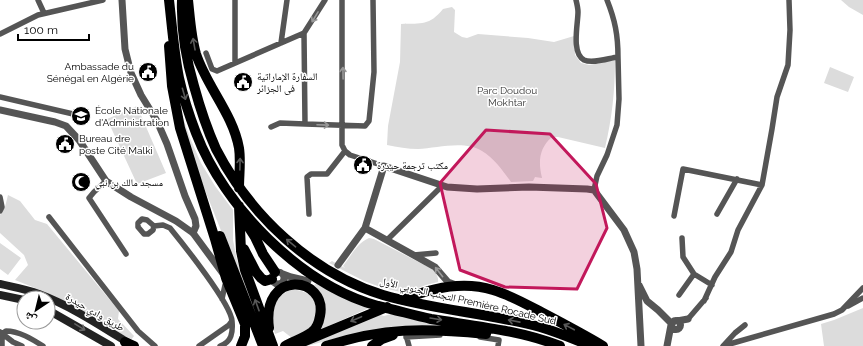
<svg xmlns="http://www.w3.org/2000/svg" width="863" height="346" viewBox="0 0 863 346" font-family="Raleway,'Noto Naskh Arabic',sans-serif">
	<rect width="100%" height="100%" fill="#fff"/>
	<path fill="#dcdcdc" d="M841,0H863V15L849,7Z
		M452,7L455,10L454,32L462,37L467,38L478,34L528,38L554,42L574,36L575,55L581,63L589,65L615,60C615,91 612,118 605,148L558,137H552C539,148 538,162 542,178L535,177L533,181L511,182C503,171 494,158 482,151C465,140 437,148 418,149C408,149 397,147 387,145L388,126L400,62L401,24C422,23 429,26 443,9Z
		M830,67L854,77L848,92L824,83Z
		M137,106L166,173L137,184L107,119Z
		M181,112L190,138L201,163L215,186L233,210V240L237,260L267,343L266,344L191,155Z
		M8,195L20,201L35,220L47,224L119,311L118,319L134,336L131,340L89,314L40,290L15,280L28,265L24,255L0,233V215L5,207Z
		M369,238L374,239L432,269C435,272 439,277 438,282L426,285L405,293L383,288L364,281L329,263L332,261L345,268L343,266C351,256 357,243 369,238Z
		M0,243L21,258L8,275L0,269Z
		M317,283L369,308L315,332L318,290L314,285Z
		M291,289C304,291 314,293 316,308C317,315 315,321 311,326C308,331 298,335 292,338L283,331L275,334L272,324L274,302L277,298Z
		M863,308V346H824L821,324L834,320Z
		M377,314L384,316L391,314L461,327L341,337L307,346H297Z"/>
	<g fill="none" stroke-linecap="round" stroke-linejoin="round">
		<path stroke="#555" stroke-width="5.5" d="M38,0L44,13
			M235,0V63
			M342,0V145L345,151L350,155L384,166
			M576,0C577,4 578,8 578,12C578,24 571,53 584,60C593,64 609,58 618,57L619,99L617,125L607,155L597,176L594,190
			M607,0C615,20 618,35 618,57
			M304,33L305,124L365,126L369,121L374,72L373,0
			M0,34L38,15L103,0
			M281,43L287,0
			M206,53L212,69L217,71L304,33L325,0
			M0,97L86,117
			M271,127L280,123L305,124
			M106,181L94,192L89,198L126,254
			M0,197L2,207L0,211
			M309,214L307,177L311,174H327L345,151
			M717,214L737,179
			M674,216L683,169L762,185
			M49,217L138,331L155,346
			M142,219L147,220L154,226L153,230L148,234H144L138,227V223Z
			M154,226L163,225L170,228C183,244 231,304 232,321L229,325L199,346
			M682,238L683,257L694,274L712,285
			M387,240L442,186
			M414,255L436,253
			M679,295L694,274
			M222,299L225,285L228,283
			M704,301L715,277L731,252L738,230L762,185L772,129L777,97L788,65L790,30L789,0
			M848,306L863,298
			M688,319L706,298
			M0,332L13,342L22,346
			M2,334L6,331C19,331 32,339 43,346
			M406,335L409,346
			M406,337L440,335
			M480,337L499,340L498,346
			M2,346V334
			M220,346C232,342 233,332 232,321
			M723,346L735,333L745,325
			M726,346L733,343L834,314L842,310L863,288"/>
		<path stroke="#555" stroke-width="7" d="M122,0L125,49L131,73L141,95L157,121L167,144L185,196L195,219L196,226L193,233
			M0,110L55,122L66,126L79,140L106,181L131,197L176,221L193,233L224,275
			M365,228L435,267L448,282L456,285
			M338,265L365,228L384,166L447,187L477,189L529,187L587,189L594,190L624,230L634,252L637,269L641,346
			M272 278a6 6 0 1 1 12 0a6 6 0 1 1-12 0Z
			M283,274L291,277L308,281
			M639,285L647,301L658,310L672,324
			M671.5 325a4.5 4.5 0 1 1 9 0a4.5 4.5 0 1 1-9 0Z
			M677,321L688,319
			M667,346L671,325"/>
		<path stroke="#222" stroke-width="8" d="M0,284C13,287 26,289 39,294C71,306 101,326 130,344
			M0,295L24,300
			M48,310L111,346"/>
		<path stroke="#000" stroke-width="10" d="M169,0C172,26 174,53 179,78C183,96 189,115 196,133C224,207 301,285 378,306C396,310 413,315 431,319C474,326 519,330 560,346
			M182,0C181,29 186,59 194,86C200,108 207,129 216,149C250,215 311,273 383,295C434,310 488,313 540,327C557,332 574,339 591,346
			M188,0C190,18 191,37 196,54C207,87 233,114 239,148C241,161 239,175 239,188
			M169,46L172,86L180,128L215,239L226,278L245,324V336L241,346
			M239,206L241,251L245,270L273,346
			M246,223L255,237L263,254L275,272
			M220,236L263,346
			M244,249L256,272L261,278L265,281L272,279
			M403,300C431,288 463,281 493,290C510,295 526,304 541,312C562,323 583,334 603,346
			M269,328C261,268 328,276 320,316C319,322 317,328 312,332C304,338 294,341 285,346
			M125,342L134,346
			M293,346L387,307
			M326,346C384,327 427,328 486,334
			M372,346L382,339L393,335"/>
	</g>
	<defs><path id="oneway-shaft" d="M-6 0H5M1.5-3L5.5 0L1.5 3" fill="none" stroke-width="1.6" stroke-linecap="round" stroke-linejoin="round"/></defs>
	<g stroke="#999">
		<use href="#oneway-shaft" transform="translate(315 17) rotate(121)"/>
		<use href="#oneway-shaft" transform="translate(343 73) rotate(-91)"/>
		<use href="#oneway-shaft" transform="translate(323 125) rotate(2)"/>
		<use href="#oneway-shaft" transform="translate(439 272) rotate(-128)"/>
	</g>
	<g stroke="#595959">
		<use href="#oneway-shaft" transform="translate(194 44) rotate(-100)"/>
		<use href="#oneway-shaft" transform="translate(184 94) rotate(74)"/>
		<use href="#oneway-shaft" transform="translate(240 164) rotate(-89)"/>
		<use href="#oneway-shaft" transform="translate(291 243) rotate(-140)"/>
		<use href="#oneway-shaft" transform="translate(257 305) rotate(-110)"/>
		<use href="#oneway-shaft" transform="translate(356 319) rotate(157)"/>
		<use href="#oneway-shaft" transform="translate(436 319) rotate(9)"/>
		<use href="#oneway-shaft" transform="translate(514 321) rotate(-169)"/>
		<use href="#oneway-shaft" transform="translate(569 327) rotate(-152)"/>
	</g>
	<use stroke="#646464" href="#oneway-shaft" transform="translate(80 327) rotate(31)"/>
	<path fill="#c2185b" fill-opacity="0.2" stroke="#c2185b" stroke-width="3" stroke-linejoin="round" d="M486,130L550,134L596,184L607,228L577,289L505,287L460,270L440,183Z"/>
	<defs>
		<symbol id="civic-disc" viewBox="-11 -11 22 22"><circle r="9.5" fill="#000" stroke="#fff"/><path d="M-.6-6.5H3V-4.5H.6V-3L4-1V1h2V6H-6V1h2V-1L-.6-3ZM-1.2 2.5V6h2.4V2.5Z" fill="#fff"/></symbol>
		<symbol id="university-disc" viewBox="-11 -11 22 22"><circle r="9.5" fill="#000" stroke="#fff"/><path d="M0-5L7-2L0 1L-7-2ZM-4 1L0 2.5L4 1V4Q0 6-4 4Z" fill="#fff"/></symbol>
		<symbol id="mosque-disc" viewBox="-11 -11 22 22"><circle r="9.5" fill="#000" stroke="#fff"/><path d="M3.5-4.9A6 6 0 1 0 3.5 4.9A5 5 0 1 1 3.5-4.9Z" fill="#fff"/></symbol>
	</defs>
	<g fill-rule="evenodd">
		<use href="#civic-disc" x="137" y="61" width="22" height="22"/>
		<use href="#civic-disc" x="232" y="71" width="22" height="22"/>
		<use href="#university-disc" x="70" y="105" width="22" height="22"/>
		<use href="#civic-disc" x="54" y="133" width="22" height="22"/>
		<use href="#civic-disc" x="352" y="154" width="22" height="22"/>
		<use href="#mosque-disc" x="70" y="171" width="22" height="22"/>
	</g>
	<g text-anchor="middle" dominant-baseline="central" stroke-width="3" stroke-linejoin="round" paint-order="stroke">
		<g font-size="10" fill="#000" stroke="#fff" text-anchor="start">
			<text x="134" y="66" text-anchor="end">Ambassade du<tspan x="134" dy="12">Sénégal en Algérie</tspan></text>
			<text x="257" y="76">السفارة الإماراتية<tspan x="257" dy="12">فى الجزائر</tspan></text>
			<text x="95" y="110">École Nationale<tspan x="95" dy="12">d'Administration</tspan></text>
			<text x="79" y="138">Bureau dre<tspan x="79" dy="12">poste Cité Malki</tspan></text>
			<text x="377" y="165">مكتب ترجمة حيدرة</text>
			<text x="95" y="182">مسجد مالك بن نبي</text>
		</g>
		<g font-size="10" fill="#333" stroke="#fff">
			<text x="507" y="90">Parc Doudou<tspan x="507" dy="12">Mokhtar</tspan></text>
		</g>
		<g font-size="10" fill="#000" stroke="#fff">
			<text transform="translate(468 301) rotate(13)">التجنب الجنوبي الأول Première Rocade Sud</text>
			<text transform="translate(95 312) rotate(30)">طريق وادي حيدرة</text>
		</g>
	</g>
	<g transform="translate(36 310) rotate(215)"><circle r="19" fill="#ffffff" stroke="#999999"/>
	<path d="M0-3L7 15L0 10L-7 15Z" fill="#000000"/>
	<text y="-6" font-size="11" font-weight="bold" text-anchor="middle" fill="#000000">ش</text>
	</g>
	<path d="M18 34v6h71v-6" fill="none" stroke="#000000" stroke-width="2"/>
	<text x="24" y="34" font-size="12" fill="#000000" stroke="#ffffff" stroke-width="3" paint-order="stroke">100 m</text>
</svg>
